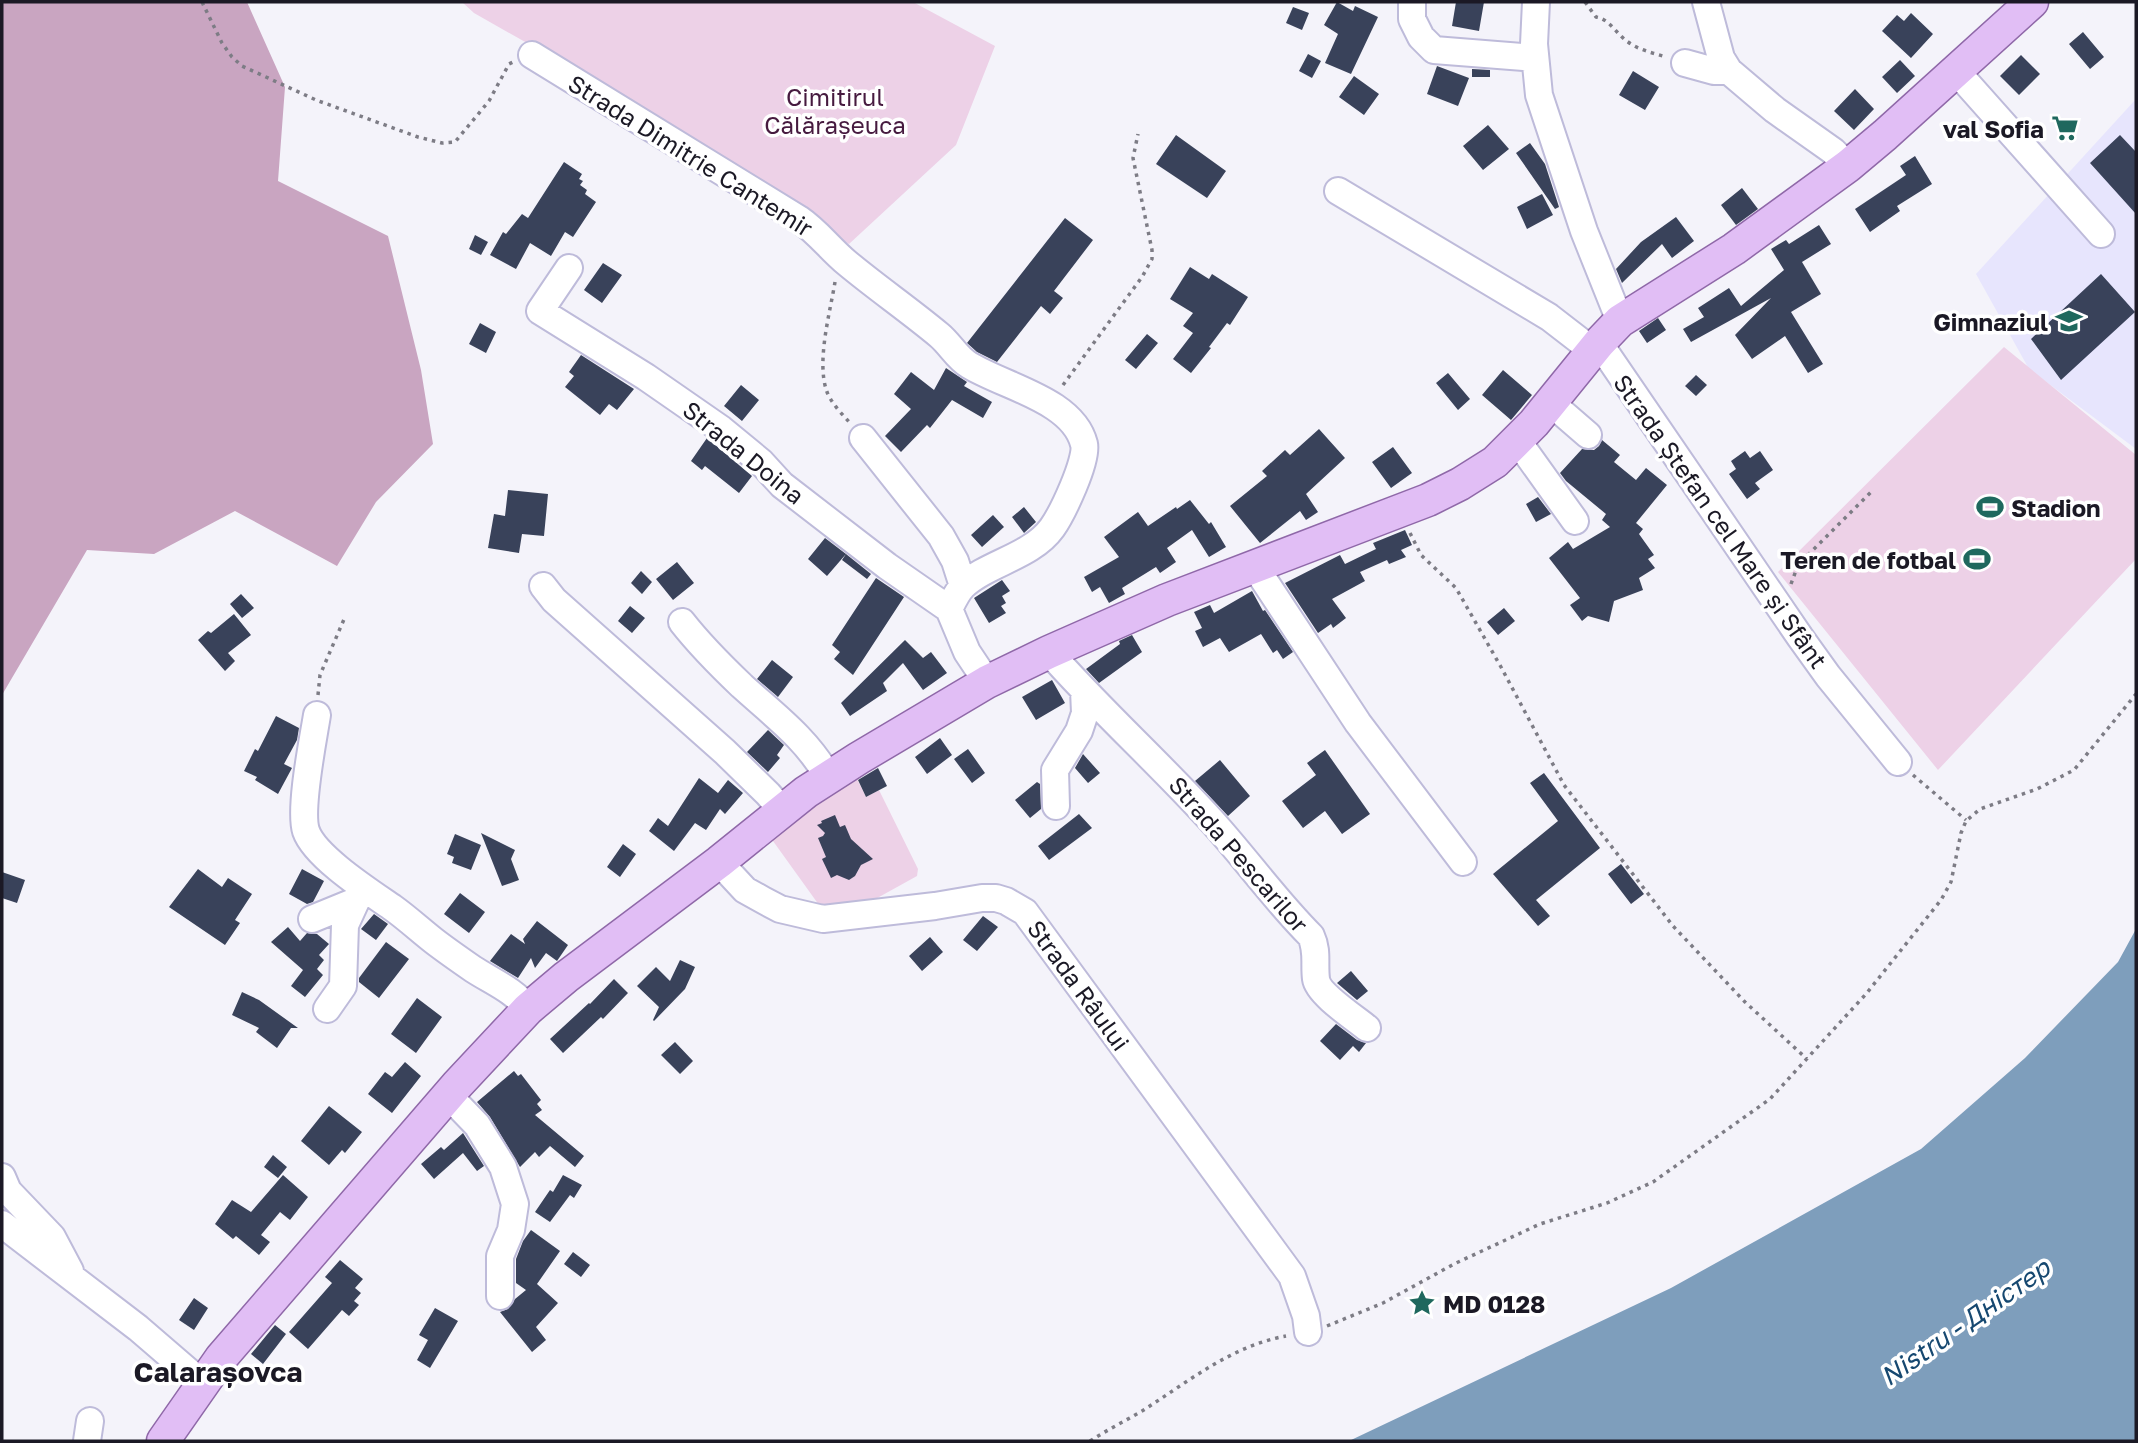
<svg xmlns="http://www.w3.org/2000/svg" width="2138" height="1443" viewBox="0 0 2138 1443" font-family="'Golos Text',sans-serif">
	<rect width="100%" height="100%" fill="#f4f3fa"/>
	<path fill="#e7e5fd" d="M2136,99V449L2029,369L1976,274Z"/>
	<path fill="#edd1e7" d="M462,2H913L995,46L956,145L849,244L544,56L527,43L474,13Z
		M2004,347L2136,455V559L1938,770L1778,572Z
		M855,775L866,797L879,790L918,869L917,876L852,912H824L773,841V836L811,798Z"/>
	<path fill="#c9a5c1" d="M2,2H247L285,87L278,181L388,236L421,370L433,444L376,502L337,566L235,511L154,554L87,550L2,695Z"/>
	<path fill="#7e9ebc" d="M2136,929V1441H1349L1671,1288L1921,1149L2025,1058L2118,962Z"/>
	<path fill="#39425a" d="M1337,2L1353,11L1355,6L1378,17L1351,74L1325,63L1338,34L1324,25Z
		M1456,2H1484L1479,31L1452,26Z
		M1293,7L1309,13L1302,30L1286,23Z
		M1911,13L1933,34L1911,58L1882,31L1897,15L1904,21Z
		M2083,32L2104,57L2090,69L2069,44Z
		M1308,54L1321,61L1312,78L1299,71Z
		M2021,55L2040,74L2019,95L2000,76Z
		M1900,60L1915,76L1897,93L1882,77Z
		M1437,66L1469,78L1458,106L1427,94Z
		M1472,69L1490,70V77H1472Z
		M1633,71L1659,87L1645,110L1619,95Z
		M1354,76L1379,94L1364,115L1339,97Z
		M1855,89L1874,109L1854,130L1834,111Z
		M1488,125L1509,149L1483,170L1463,146Z
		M1176,135L1226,171L1207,198L1156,164Z
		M2120,135L2136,152V214L2090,163Z
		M1530,143L1545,164L1559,207L1555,209L1516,153Z
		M1915,156L1932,184L1897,206L1900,211L1870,232L1855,209L1906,175L1900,166Z
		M564,162L582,174L579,179L583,181L580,185L587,190L585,194L596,202L573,237L565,232L551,256L530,243L516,269L490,255L503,232L506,234L522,214L528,218Z
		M1742,188L1758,209L1736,225L1721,205Z
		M1542,194L1553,215L1527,229L1517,207Z
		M1676,217L1694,241L1672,258L1662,244L1622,283L1616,269L1641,242Z
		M1065,218L1093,240L1054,291L1063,298L1050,314L1041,306L997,362L977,352L967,343Z
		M1819,225L1831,244L1802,262L1821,294L1791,312L1823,364L1808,373L1785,336L1752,359L1735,335L1771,298L1691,342L1683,329L1704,317L1698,308L1729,288L1741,306L1784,270L1771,249L1786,240L1789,244Z
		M475,235L488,242L481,255L469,249Z
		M603,263L622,275L602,303L584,290Z
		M1190,267L1209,279L1212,274L1248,297L1230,325L1227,323L1209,347L1211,348L1191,373L1173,359L1193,333L1183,326L1193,313L1170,299Z
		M2101,274L2135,312L2061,380L2031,339Z
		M1658,318L1666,330L1647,343L1639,331Z
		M480,323L496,332L486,353L469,344Z
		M1147,334L1158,343L1136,369L1125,360Z
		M581,355L634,389L617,410L609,404L600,415L565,387L574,376L569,372Z
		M946,368L967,382L964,386L992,402L983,418L952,400L930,428L927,425L901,452L885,436L911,409L894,394L911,372L934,390Z
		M1503,370L1532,395L1511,420L1482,395Z
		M1448,373L1470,399L1458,410L1436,383Z
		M1696,375L1707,385L1696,396L1685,386Z
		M741,385L759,400L742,421L724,406Z
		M1319,429L1345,458L1306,494L1318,512L1306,520L1300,511L1260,543L1230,506L1267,476L1262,471L1285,450L1290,455Z
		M707,438L752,476L739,493L705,466L702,470L691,461Z
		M1602,440L1620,455L1614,462L1636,480L1646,468L1667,485L1636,523L1643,529L1639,534L1654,555L1648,559L1655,568L1639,578L1643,590L1614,601L1609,622L1588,616L1582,621L1570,605L1580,598L1549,558L1568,542L1573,549L1610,527L1602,520L1606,514L1566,481L1560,473L1582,449L1594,450L1599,446Z
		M1393,447L1412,473L1391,488L1372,462Z
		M1745,451L1750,458L1760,451L1773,470L1755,483L1760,489L1747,499L1729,474L1736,469L1731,461Z
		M508,490L548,494L544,536L522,534L519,553L488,548L494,514L505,516Z
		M1538,497L1551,514L1536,522L1526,504Z
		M1190,500L1209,524L1211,522L1226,547L1209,557L1192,530L1167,548L1176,562L1160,573L1156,567L1122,588L1125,594L1109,603L1100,587L1092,592L1084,577L1119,557L1104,537L1138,512L1148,526L1176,507L1177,509Z
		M1024,507L1036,522L1024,533L1012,517Z
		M993,515L1004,527L982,547L971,535Z
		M1405,530L1412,545L1401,550L1406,557L1389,564L1387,560L1360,572L1365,581L1332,599L1346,618L1333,628L1331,624L1318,633L1285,583L1340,555L1345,564L1376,549L1373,543Z
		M825,538L846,554L827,576L808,559Z
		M846,554L871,574L867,579L842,560Z
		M677,562L694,583L673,600L656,579Z
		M641,571L652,582L642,594L631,583Z
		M876,578L904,597L853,675L834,659L840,652L832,645Z
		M1002,580L1010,591L1002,596L1006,603L1001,606L1006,613L989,623L974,598Z
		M1252,591L1263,611L1265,610L1293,652L1283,659L1277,650L1273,653L1261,634L1229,652L1220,638L1203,647L1195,631L1202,628L1194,612L1210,605L1214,613Z
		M241,594L254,608L242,618L230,604Z
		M630,606L645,618L632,633L618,621Z
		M1504,608L1515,621L1498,635L1487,622Z
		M234,614L251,635L228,653L235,661L225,671L198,640L208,631L211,633Z
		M1132,635L1142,652L1099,683L1086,669L1120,644L1119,641Z
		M905,640L923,658L931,652L947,673L923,690L903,663L883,683L887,691L850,716L841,703Z
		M772,660L793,677L778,697L757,679Z
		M1052,680L1065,703L1036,720L1022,697Z
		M276,716L299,728L297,740L284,764L292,768L278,794L255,780L257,777L244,771L255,749L258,751Z
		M768,730L784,745L777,755L780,758L768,772L747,752Z
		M940,738L952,755L927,774L915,757Z
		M968,749L985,773L972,783L954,759Z
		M1325,750L1370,814L1342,834L1325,811L1303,828L1282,801L1316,775L1307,763Z
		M1083,754L1100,773L1088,783L1075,768Z
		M1220,760L1250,796L1228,816L1195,781Z
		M878,768L887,786L866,797L858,780Z
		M1544,773L1600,848L1536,900L1550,916L1538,926L1493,874L1558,821L1530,783Z
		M699,778L718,793L728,780L743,793L725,814L720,809L706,830L695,823L674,851L649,831L658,818L668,826Z
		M1037,782L1040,784L1041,809L1030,818L1015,800Z
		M1079,814L1092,828L1049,860L1038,846Z
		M835,815L840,827L845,825L851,839L873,859L861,865L855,876L849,880L837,875L831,878L822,859L826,857L818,838L823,836L825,833L817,825L822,823L821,821Z
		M481,833L515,850L511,859L519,880L502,886Z
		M455,834L481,845L471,870L452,863L454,857L447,854Z
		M623,844L636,854L620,877L607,867Z
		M1621,864L1644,894L1631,904L1608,874Z
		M198,869L222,887L228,878L252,894L235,920L240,923L225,945L169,907Z
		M302,869L324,881L313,902L307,904L289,894Z
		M2,872L25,880L17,903L2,898Z
		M460,893L485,912L469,933L444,914Z
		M374,914L388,924L376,940L361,929Z
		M983,916L998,927L977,951L963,940Z
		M537,921L568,945L557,961L546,953L535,968L531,958L518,978L490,961L511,934L525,944L523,939Z
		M288,927L300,941L307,933L317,934L329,944L319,955L324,960L317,969L323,975L305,997L291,986L303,970L271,942Z
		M930,937L943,952L922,971L909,956Z
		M386,942L409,959L379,998L359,982V978Z
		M680,960L695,967L685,989L654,1021L653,1020L659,1007L637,986L656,967L670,981Z
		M1351,971L1368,991L1357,1000L1337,983Z
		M614,979L628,993L603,1019L601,1017L563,1053L550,1039L589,1003L590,1004Z
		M242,992L259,1000L298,1028H291L277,1048L256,1032L259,1028L232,1015Z
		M417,998L442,1017L416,1053L391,1034Z
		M1336,1024L1357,1040L1366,1043L1359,1052L1353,1046L1340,1060L1320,1041Z
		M675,1042L693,1061L680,1074L661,1055Z
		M405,1062L421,1076L392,1113L368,1094L385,1072L392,1077Z
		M514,1071L518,1076L521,1074L541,1100L537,1104L542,1110L535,1115L584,1156L575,1167L550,1146L539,1157L535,1152L520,1167L490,1117L477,1102Z
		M329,1106L362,1132L345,1153L342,1150L329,1165L301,1141Z
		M463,1133L484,1166L477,1171L463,1153L434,1179L421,1164L441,1147L444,1150Z
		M273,1155L287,1167L278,1178L264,1167Z
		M283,1175L308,1197L290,1220L280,1212L261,1235L270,1242L259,1255L236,1236L233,1239L215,1224L232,1200L251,1212Z
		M563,1175L582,1185L574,1198L570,1195L550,1222L535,1212L550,1190L553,1192Z
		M531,1230L560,1251L537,1284L558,1303L536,1327L546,1340L532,1352L500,1312L508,1309L515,1299L526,1290L516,1283V1259L523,1241Z
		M573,1252L590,1265L581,1277L564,1264Z
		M340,1260L363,1279L355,1288L361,1293L354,1301L359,1305L349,1316L342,1310L308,1349L289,1332L332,1283L325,1277Z
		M194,1298L208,1308L194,1330L179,1320Z
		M435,1308L458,1321L430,1368L417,1360L428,1340L419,1335Z
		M275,1325L286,1334L263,1364L251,1354Z"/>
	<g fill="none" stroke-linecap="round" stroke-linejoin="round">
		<defs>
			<path id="minor" d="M1412,2V19L1421,37L1434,50L1535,58
				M1536,2L1534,44L1539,95L1584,231L1620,321
				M1706,2L1721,58L1729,71L1775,110L1833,151L1848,166
				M532,55L799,219C818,232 830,249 847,263C877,288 909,310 939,335C950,344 957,358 969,365C1005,387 1073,400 1084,444C1088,460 1062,514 1052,528C1031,557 987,563 963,586C957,592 953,601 949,609
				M1685,63L1714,71H1729
				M1956,71L2101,234
				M1338,191L1549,317L1593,351
				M569,268L540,311L646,377L721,429L761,462L782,485L887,566L949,609
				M1599,343L1800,637L1828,676L1898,762
				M1551,403L1588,435
				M863,438L941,536L955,561L963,586
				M1517,440L1575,521
				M1254,565L1358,723L1463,862
				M543,586L554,600L725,752L768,794L782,810
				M949,609L967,652L987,682
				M682,622C700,645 721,666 742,686C775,716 806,738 829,778
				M1049,652C1100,710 1157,761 1209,818C1244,856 1274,899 1311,936C1318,951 1314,963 1316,979C1318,994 1355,1018 1367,1028
				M317,715C313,740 299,809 306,831C315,857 370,892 393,908C407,918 420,930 434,941C447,951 460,960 473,969C493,982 514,990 528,1009
				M1056,806L1055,770L1079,731L1085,713L1084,690
				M719,862L745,890L763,900L780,909L823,919L935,906L982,898H996L1006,901L1025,912L1292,1276L1306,1316L1308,1332
				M312,919L356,901
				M327,1009L343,986L345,925L356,901L364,890
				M448,1095L477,1125L503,1167L515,1204L511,1230L500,1256V1296
				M2,1177L8,1191L52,1237L70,1271
				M2,1224L138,1328L203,1384
				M87,1441L90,1421"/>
			<path id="major" d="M163,1441L221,1358L457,1085L528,1009L566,977L719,862L806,792L859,758L987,682L1049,652L1167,600L1428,500L1460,484L1495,462L1534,423L1599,343L1620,321L1734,249L1848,166L1885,135L2032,2"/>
		</defs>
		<use href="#minor" stroke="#bebbda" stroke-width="30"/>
		<use href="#major" stroke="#8f68a8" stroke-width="35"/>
		<path stroke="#7d7c85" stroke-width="3.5" stroke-dasharray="3.5 5" stroke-linecap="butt" d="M202,2L222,43L232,57L242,66L316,100L418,137L442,143L455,142L489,101L509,64L513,62
			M1585,2L1596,17C1610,19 1617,35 1628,42C1639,50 1653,53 1666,57
			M835,282C830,313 816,362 827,392C832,404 842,414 850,423
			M1063,385L1142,277L1152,259V250L1133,158L1138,134
			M1410,533L1421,555L1456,588L1501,667L1564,785L1673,926L1745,1002L1807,1059
			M1791,584L1798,565L1871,492
			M318,695L320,675L345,617
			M1913,775L1966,820
			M1327,1326L1383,1303L1454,1264L1540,1224L1607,1203L1653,1182L1770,1099L1866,994L1941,900L1951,882L1961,833L1966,821L1980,809L2037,789L2074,770L2136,694
			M1090,1441C1107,1430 1125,1421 1142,1411C1188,1382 1231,1346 1286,1336"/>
		<use href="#minor" stroke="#fff" stroke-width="26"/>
		<use href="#major" stroke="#e1bef5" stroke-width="32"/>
	</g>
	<defs>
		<symbol id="supermarket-bare" viewBox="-9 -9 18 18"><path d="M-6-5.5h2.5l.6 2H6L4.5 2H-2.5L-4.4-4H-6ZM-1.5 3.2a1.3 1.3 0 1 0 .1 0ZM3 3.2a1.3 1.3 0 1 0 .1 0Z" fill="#1f685e" stroke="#fff" stroke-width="2.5" paint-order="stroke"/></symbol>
		<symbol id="school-bare" viewBox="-9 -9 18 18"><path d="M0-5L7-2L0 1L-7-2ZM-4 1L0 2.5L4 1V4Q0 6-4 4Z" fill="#1f685e" stroke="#fff" stroke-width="2.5" paint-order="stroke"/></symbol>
		<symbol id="stadium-bare" viewBox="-9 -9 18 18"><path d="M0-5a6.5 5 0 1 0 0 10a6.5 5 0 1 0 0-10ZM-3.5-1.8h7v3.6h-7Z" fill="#1f685e" stroke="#fff" stroke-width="2.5" paint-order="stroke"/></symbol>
		<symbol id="sight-bare" viewBox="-9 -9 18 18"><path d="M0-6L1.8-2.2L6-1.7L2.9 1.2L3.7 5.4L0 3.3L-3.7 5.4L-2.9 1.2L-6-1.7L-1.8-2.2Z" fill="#1f685e" stroke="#fff" stroke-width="2.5" paint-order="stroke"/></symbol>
	</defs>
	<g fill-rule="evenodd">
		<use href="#supermarket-bare" x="2046" y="109" width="38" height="38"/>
		<use href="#school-bare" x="2050" y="302" width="38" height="38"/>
		<use href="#stadium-bare" x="1971" y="488" width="38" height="38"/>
		<use href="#stadium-bare" x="1958" y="540" width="38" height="38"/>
		<use href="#sight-bare" x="1403" y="1284" width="38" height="38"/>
	</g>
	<g text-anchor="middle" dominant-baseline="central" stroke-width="7" stroke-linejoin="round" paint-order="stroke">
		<g font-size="24" fill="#461a3f" stroke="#fff">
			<text x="835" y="96">Cimitirul<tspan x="835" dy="28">Călărașeuca</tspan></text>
		</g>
		<g font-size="24" font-weight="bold" fill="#1b1925" stroke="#fff" text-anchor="end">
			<text x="2044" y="128">val Sofia</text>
			<text x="2048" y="321">Gimnaziul</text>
			<text x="2011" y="507" text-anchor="start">Stadion</text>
			<text x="1956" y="559">Teren de fotbal</text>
			<text x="1443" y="1303" text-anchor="start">MD 0128</text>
		</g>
		<g font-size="24" fill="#1b1925" stroke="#fff">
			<text transform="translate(691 155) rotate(32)">Strada Dimitrie Cantemir</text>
			<text transform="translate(744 452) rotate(39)">Strada Doina</text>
			<text transform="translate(1721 521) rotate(55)">Strada Ștefan cel Mare și Sfânt</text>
			<text transform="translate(1239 854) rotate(49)">Strada Pescarilor</text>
			<text transform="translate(1079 985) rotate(54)">Strada Râului</text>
		</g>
		<g font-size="26" font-style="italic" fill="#164870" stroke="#fff">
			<text transform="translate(1965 1322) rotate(-35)">Nistru - Дністер</text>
		</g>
		<g font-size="28" font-weight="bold" fill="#1b1925" stroke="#fff">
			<text x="218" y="1371">Calarașovca</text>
		</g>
	</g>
	<rect width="2138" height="1443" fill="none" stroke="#1b1925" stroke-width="7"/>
</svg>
